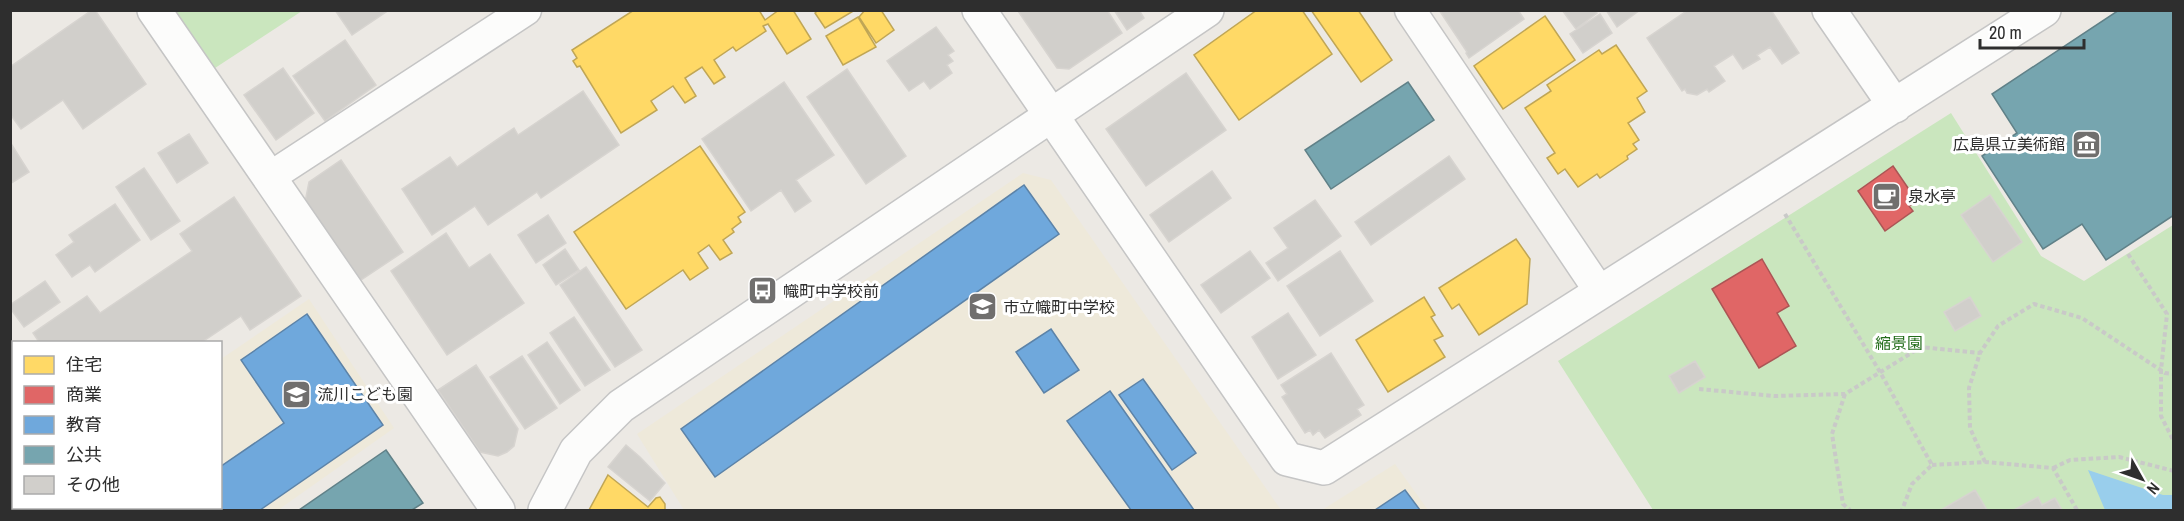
<svg xmlns="http://www.w3.org/2000/svg" width="2184" height="521" viewBox="0 0 2184 521" font-family="'Archivo Narrow','Noto Sans JP',sans-serif">
	<rect width="100%" height="100%" fill="#ece9e4"/>
	<path fill="#eee9da" d="M1023,173L1051,180L1281,510H684L637,434Z
		M309,299L394,428L278,510H159L157,508H220L221,359Z
		M1395,464L1428,510H1322Z"/>
	<path fill="#cae6be" d="M174,11H302L215,68Z
		M1951,113L2041,256L2084,281L2173,225V510H1653L1558,361Z"/>
	<path fill="#99ceec" d="M2088,470L2163,495H2173V510H2105Z"/>
	<path fill="#ffd966" stroke="#c0a655" stroke-width="1.5" d="M634,10H759L765,20L779,10H793L811,39L787,54L768,24L763,26L766,31L736,51L733,47L714,60L725,77L714,84L702,67L685,78L696,96L685,103L673,86L651,101L657,110L621,133L580,66L577,67L573,61L577,58L572,50Z
		M818,10H855L825,28L815,13Z
		M865,10H881L894,30L876,43L859,17Z
		M1257,10H1302L1332,54L1239,120L1194,55Z
		M1311,10H1358L1392,60L1361,82Z
		M1545,16L1575,60L1503,109L1474,66Z
		M858,17L876,47L843,65L826,36Z
		M1616,45L1647,91L1637,98L1645,112L1628,123L1639,140L1633,144L1637,149L1627,156L1628,159L1600,178L1597,174L1578,187L1565,169L1558,174L1547,158L1555,153L1525,108L1551,91L1547,85L1599,50L1602,54Z
		M700,146L745,212L738,217L741,222L732,229L734,232L723,240L732,253L720,260L709,245L698,253L708,268L690,280L683,270L626,309L574,232Z
		M1516,239L1530,259L1527,304L1479,335L1459,304L1452,309L1439,288Z
		M1424,297L1435,315L1431,317L1443,336L1434,340L1445,357L1388,392L1356,340Z
		M608,475L648,507L656,498L660,497L665,504V510H589Z"/>
	<path fill="#e06666" stroke="#ab5555" stroke-width="1.5" d="M1893,166L1917,201L1909,206L1913,211L1885,231L1858,191Z
		M1762,259L1789,306L1777,313L1796,346L1759,368L1712,289Z"/>
	<path fill="#6fa8dc" stroke="#5c83a8" stroke-width="1.5" d="M1024,185L1059,234L715,477L681,429Z
		M307,314L383,425L260,510H185L183,508H220V467L284,423L241,360Z
		M1051,329L1079,370L1044,393L1016,352Z
		M1143,379L1196,453L1172,470L1119,395Z
		M1110,391L1194,510H1131L1067,421Z
		M1405,490L1420,510H1375Z"/>
	<path fill="#76a5af" stroke="#608188" stroke-width="1.5" d="M2119,10H2174V215L2106,260L2082,224L2043,249L1982,156L2017,133L1992,94Z
		M1408,82L1434,120L1331,189L1305,150Z
		M386,450L423,503L412,510H299Z"/>
	<path fill="#d1cfcb" stroke="#d7d4d0" stroke-width="1.5" d="M92,10H95L146,84L83,129L63,100L21,129L10,114V67Z
		M335,10H389L352,35Z
		M1107,10L1122,33L1069,69L1057,68L1018,11Z
		M1114,10H1139L1144,18L1127,30Z
		M1439,10H1518L1524,19L1469,58L1466,53L1467,52Z
		M1562,10H1595L1597,13L1576,29Z
		M1606,10H1640L1617,27Z
		M1688,10H1771L1799,53L1782,64L1770,47L1757,55L1760,59L1743,69L1733,54L1714,66L1725,81L1709,92L1707,89L1697,95L1687,93L1685,89L1682,91L1647,38Z
		M1600,14L1612,33L1583,53L1570,34Z
		M936,27L954,51L948,55L953,61L947,65L952,73L930,89L924,81L909,91L887,61Z
		M345,40L376,85L325,121L293,76Z
		M283,68L314,113L276,140L244,95Z
		M847,69L906,156L866,184L807,97Z
		M1186,73L1226,130L1146,186L1106,129Z
		M784,82L834,155L796,180L811,201L795,212L781,190L751,211L702,139Z
		M583,91L619,145L541,198L537,192L488,225L475,206L432,235L402,189L450,157L457,167L514,128L518,135Z
		M189,134L208,163L177,183L158,153Z
		M10,142L29,172L10,184Z
		M1449,156L1465,179L1371,245L1355,222Z
		M341,160L403,252L358,282L305,202L309,182Z
		M144,168L180,221L151,240L116,187Z
		M1212,171L1231,198L1169,242L1150,215Z
		M1990,195L2022,242L1993,262L1961,215Z
		M234,197L301,296L250,330L241,316L202,342H39L33,333L87,296L100,313L192,251L180,234Z
		M1315,200L1341,236L1278,281L1266,263L1288,248L1274,228Z
		M115,204L140,240L95,272L90,265L72,277L56,255L74,242L69,235Z
		M548,215L566,243L536,263L518,235Z
		M446,233L469,268L490,254L524,303L447,355L391,271Z
		M565,249L579,270L556,285L543,265Z
		M1250,251L1270,278L1221,313L1201,285Z
		M1340,251L1373,301L1320,336L1287,286Z
		M586,267L642,350L615,367L560,285Z
		M45,281L60,302L24,327L10,308V305Z
		M1970,297L1981,316L1955,331L1944,312Z
		M1288,313L1316,355L1278,379L1252,337Z
		M574,317L610,370L585,386L550,333Z
		M547,342L580,390L560,404L528,355Z
		M1331,353L1364,405L1357,409L1361,415L1325,438L1319,430L1313,435L1310,430L1305,433L1282,397L1287,394L1281,385Z
		M522,356L557,408L525,429L490,377Z
		M1695,361L1705,377L1679,393L1669,376Z
		M476,365L518,429L514,446L507,452L498,456L480,452L438,390Z
		M626,445L640,457L665,483L650,501L608,467Z
		M14,483V508H39L42,510H10V486Z
		M1975,490L1987,510H1941Z
		M2038,497L2042,505L2055,498L2062,510H2014Z"/>
	<g fill="none" stroke-linecap="round" stroke-linejoin="round">
		<defs>
			<path id="minor" d="M1410,10L1600,292
				M270,177L526,10"/>
			<path id="tertiary" d="M154,10L498,510
				M979,10L1287,459L1324,468L2044,10
				M1829,10L1895,106
				M10,366L14,369
				M128,508L131,510
				M545,510L576,451L621,406L1207,10"/>
		</defs>
		<use href="#minor" stroke="#c5c5c5" stroke-width="33"/>
		<use href="#tertiary" stroke="#c5c5c5" stroke-width="36"/>
		<path stroke="#c9c9c8" stroke-width="4" stroke-dasharray="4.5 3" stroke-linecap="butt" d="M1785,214L1880,372L1932,465L1912,484L1902,510
			M2128,254L2167,314L2161,370V416L2174,442
			M1699,389L1774,396L1845,394L1921,347L1980,353
			M1845,394L1832,434L1843,504L1850,510
			M1985,462L1970,428L1969,388L1980,353L1998,326L2034,304L2082,318L2165,373L2174,374
			M1932,465L1985,462L2053,468L2077,510
			M2053,468L2070,460L2119,457L2174,471"/>
		<use href="#minor" stroke="#fcfcfb" stroke-width="30"/>
		<use href="#tertiary" stroke="#fcfcfb" stroke-width="33"/>
	</g>
	<defs>
		<symbol id="museum-square" viewBox="-11 -11 22 22"><rect x="-9" y="-9" width="18" height="18" rx="4" fill="#706f6e" stroke="#fff"/><path d="M0-6L6-3V-2H-6V-3ZM-5-1h2V3h-2ZM-1-1h2V3h-2ZM3-1h2V3H3ZM-6 4H6V6H-6Z" fill="#fff"/></symbol>
		<symbol id="cafe-square" viewBox="-11 -11 22 22"><rect x="-9" y="-9" width="18" height="18" rx="4" fill="#706f6e" stroke="#fff"/><path d="M-5.5-4.5H6V0H3Q3 3.5 0 3.5H-2.5Q-5.5 3.5-5.5 0ZM3-3.2v2h1.7v-2ZM-6 4.5H4V6H-6Z" fill="#fff"/></symbol>
		<symbol id="bus-square" viewBox="-11 -11 22 22"><rect x="-9" y="-9" width="18" height="18" rx="4" fill="#706f6e" stroke="#fff"/><path d="M-5-6H5V4H4V6H2V4H-2V6H-4V4H-5ZM-3.5-4V0h7V-4ZM-3.5 1.2v1.5H-2V1.2ZM2 1.2v1.5H3.5V1.2Z" fill="#fff"/></symbol>
		<symbol id="school-square" viewBox="-11 -11 22 22"><rect x="-9" y="-9" width="18" height="18" rx="4" fill="#706f6e" stroke="#fff"/><path d="M0-5L7-2L0 1L-7-2ZM-4 1L0 2.5L4 1V4Q0 6-4 4Z" fill="#fff"/></symbol>
	</defs>
	<g fill-rule="evenodd">
		<use href="#museum-square" x="2070" y="128" width="33" height="33"/>
		<use href="#cafe-square" x="1870" y="180" width="33" height="33"/>
		<use href="#bus-square" x="746" y="274" width="33" height="33"/>
		<use href="#school-square" x="966" y="290" width="33" height="33"/>
		<use href="#school-square" x="280" y="378" width="33" height="33"/>
	</g>
	<g text-anchor="middle" dominant-baseline="central" stroke-width="6" stroke-linejoin="round" paint-order="stroke">
		<g font-size="16" fill="#2e2e2e" stroke="#fff" text-anchor="start">
			<text x="2065" y="144" text-anchor="end">広島県立美術館</text>
			<text x="1908" y="196">泉水亭</text>
			<text x="783" y="291">幟町中学校前</text>
			<text x="1003" y="307">市立幟町中学校</text>
			<text x="317" y="394">流川こども園</text>
		</g>
		<g font-size="16" fill="#246d1c" stroke="#fff">
			<text x="1899" y="343">縮景園</text>
		</g>
	</g>
	<rect width="2184" height="521" fill="none" stroke="#2e2e2e" stroke-width="24"/>
	<rect x="12" y="341" width="210" height="168" fill="#ffffff" stroke="#ababab" stroke-width="1.5"/>
	<rect x="24" y="356" width="30" height="18" fill="#ffd966" stroke="#ababab" stroke-width="1.5"/>
	<text x="66" y="371" font-size="18" fill="#2e2e2e">住宅</text>
	<rect x="24" y="386" width="30" height="18" fill="#e06666" stroke="#ababab" stroke-width="1.5"/>
	<text x="66" y="401" font-size="18" fill="#2e2e2e">商業</text>
	<rect x="24" y="416" width="30" height="18" fill="#6fa8dc" stroke="#ababab" stroke-width="1.5"/>
	<text x="66" y="431" font-size="18" fill="#2e2e2e">教育</text>
	<rect x="24" y="446" width="30" height="18" fill="#76a5af" stroke="#ababab" stroke-width="1.5"/>
	<text x="66" y="461" font-size="18" fill="#2e2e2e">公共</text>
	<rect x="24" y="476" width="30" height="18" fill="#d1cfcb" stroke="#ababab" stroke-width="1.5"/>
	<text x="66" y="491" font-size="18" fill="#2e2e2e">その他</text>
	<g transform="translate(2142 479) rotate(130)" stroke="#ffffff" stroke-width="4.5" paint-order="stroke">
	<path d="M0-4.5L10 22L0 15L-10 22Z" fill="#2e2e2e"/>
	<text y="-9" font-size="16" font-weight="bold" text-anchor="middle" fill="#2e2e2e">N</text>
	</g>
	<path d="M1980 39v9h104v-9" fill="none" stroke="#2e2e2e" stroke-width="3"/>
	<text x="1989" y="39" font-size="18" fill="#2e2e2e" stroke="#ffffff" stroke-width="4.5" paint-order="stroke">20 m</text>
</svg>
